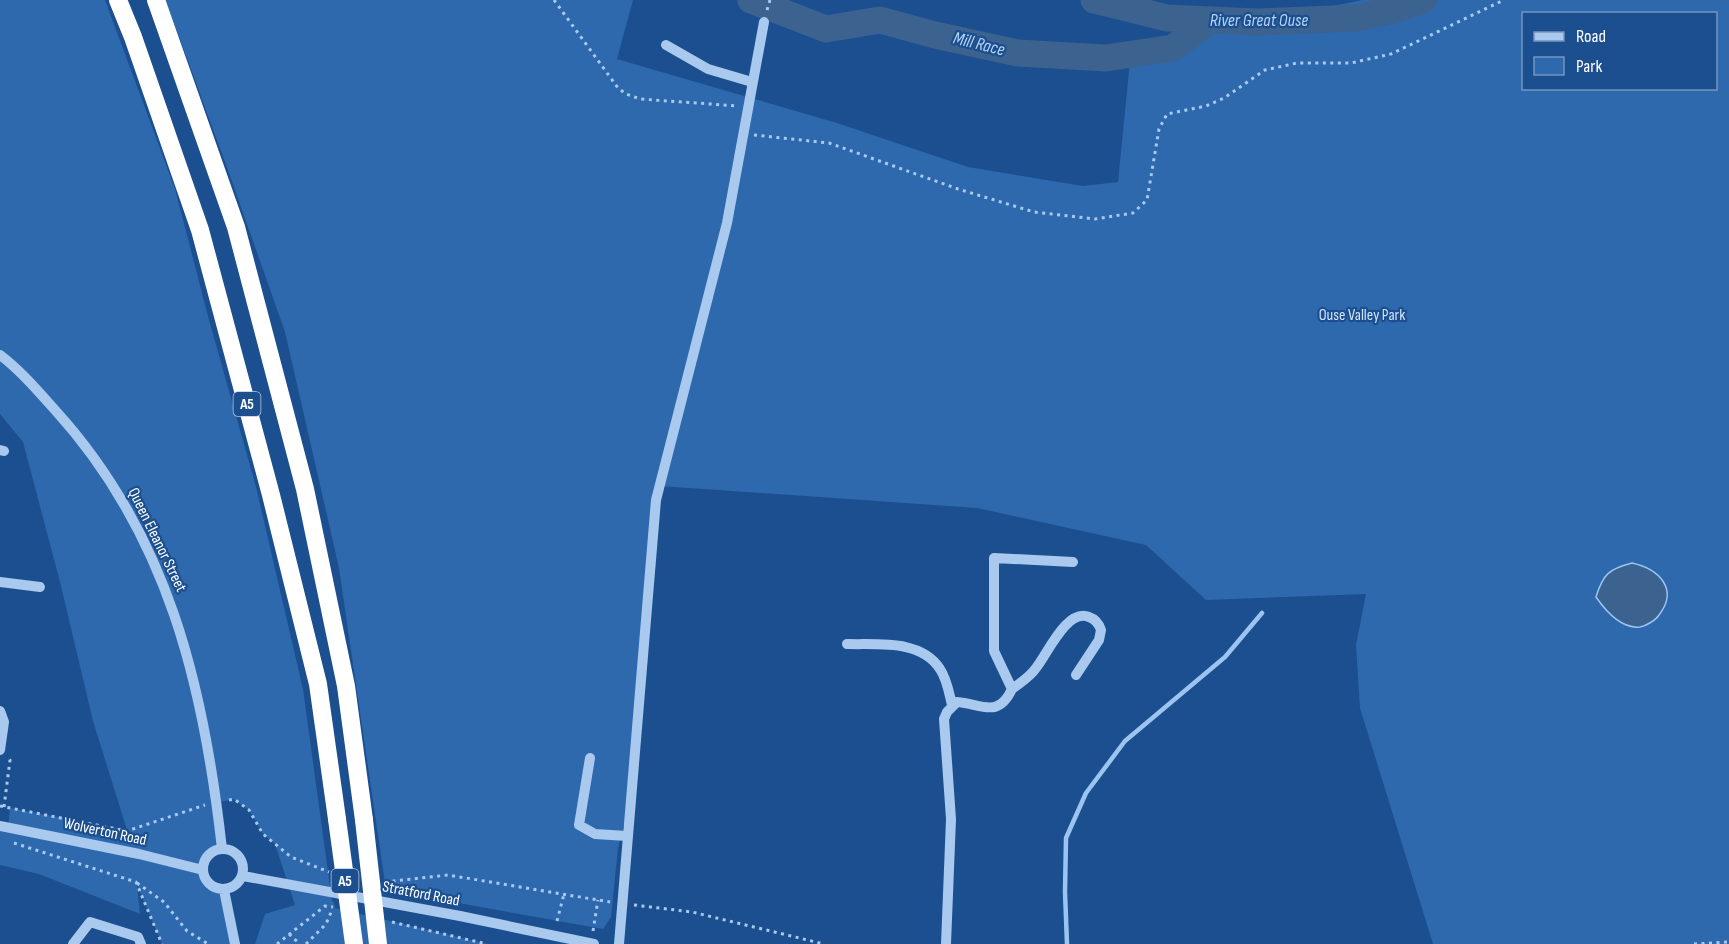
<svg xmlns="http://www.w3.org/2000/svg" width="1729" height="944" viewBox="0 0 1729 944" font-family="'Sofia Sans Condensed',sans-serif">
	<rect width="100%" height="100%" fill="#1b4f8f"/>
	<path fill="#2e69ad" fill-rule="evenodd" d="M0,0H105L175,189L209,320L256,487L303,689L332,901L334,902L335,908L487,944H255L265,914L295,905L275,844L263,834L249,810L233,799L215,803L222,849C197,856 196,880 220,890L235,944H162L137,885L140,914L39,874L0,865V829L8,827L10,808L127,830L93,721L60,582L23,442L0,414Z
		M163,0H633L617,59L837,123L968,167L1083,186L1118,182L1132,41L1172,39L1362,0H1729V944H1433L1360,708L1356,645L1366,594L1206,600L1146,545L977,508L660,486L631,797L618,848L611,917L603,929L386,890L339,568L285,332L229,173L177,31ZM1524,14H1716V88H1524Z"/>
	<path fill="#3c6290" stroke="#9cc4f0" stroke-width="1.5" d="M1632,563C1659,569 1679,589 1659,615C1656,620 1646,626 1640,627C1621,629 1605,610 1596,597C1603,574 1609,569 1632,563Z"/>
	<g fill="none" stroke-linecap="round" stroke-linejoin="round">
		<path stroke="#9cc4f0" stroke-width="4.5" d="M1067,944L1065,892L1066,838L1086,793L1125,741L1225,657L1262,613"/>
		<path stroke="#3c6290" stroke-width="27" d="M751,0L826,29L880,20L935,35L1018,53L1106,58L1173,48L1206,23
			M1094,0L1167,18L1257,22L1356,18L1393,10L1423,0"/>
		<path stroke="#a9c9ee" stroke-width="3" stroke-dasharray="3 4.5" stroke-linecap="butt" d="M554,0L618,88L626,94L640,99L738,106
			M767,10L770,0
			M754,135L829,143L958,189L1034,212L1095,219L1133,213L1147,200L1159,129L1167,114L1206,106L1224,98L1265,70L1297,63H1351L1391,54L1504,0
			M229,800L234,799L249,810L263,834L291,857L329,872
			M0,806L127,831L205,805
			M4,807L10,760L8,758
			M14,843L136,882L162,944
			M385,882L448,875L610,902
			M137,883L164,902L187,931L208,944
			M634,905L692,912L824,944
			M557,921L564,894
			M392,922L487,944
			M593,931L598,900
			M289,934L300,944
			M277,944L325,906L333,907
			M306,944L326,924L332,910
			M1694,944L1729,942"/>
		<path stroke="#a9c9ee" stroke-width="10" d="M666,45L708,69L752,82
			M0,355C20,370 38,391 55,410C168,534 204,686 222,849
			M0,450L4,451
			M0,582L40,587
			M847,644C877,645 921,639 940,669C947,679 949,693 952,705
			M1012,689C1020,683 1030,677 1036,668C1048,653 1067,608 1089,617C1095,619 1099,624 1101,630L1099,640L1076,675
			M0,711L4,722L0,750
			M590,758L579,825L595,834L627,836
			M0,826L139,854L203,870
			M203 869a20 20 0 1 1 40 0a20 20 0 1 1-40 0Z
			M243,876L460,916L594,944
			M224,890L235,944
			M73,944L90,922L138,937L141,944
			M619,944L656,500L727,223L764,22
			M946,944L951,819L944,719L947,712L957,702C982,704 998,719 1012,689L994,651V558L1073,562"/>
		<path stroke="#fff" stroke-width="18" d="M118,0L133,37L200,230L271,495L318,684L337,819
			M156,0L236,227L305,489L346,686L364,820"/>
		<path stroke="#fff" stroke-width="18" d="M337,819L354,944
			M364,820L378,944"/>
	</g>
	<g text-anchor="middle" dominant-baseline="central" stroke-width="4.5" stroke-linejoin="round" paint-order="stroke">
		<g fill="#1b4f8f" stroke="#bbcadd" stroke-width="1.5">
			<rect x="233.5" y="392" width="27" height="24" rx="4.5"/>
			<rect x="331.5" y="869" width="27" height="24" rx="4.5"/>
		</g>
		<g font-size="15" font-weight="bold" fill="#fff">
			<text x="247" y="404">A5</text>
			<text x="345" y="881">A5</text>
		</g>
		<g font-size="16" fill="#cfe3fa" stroke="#1b4f8f">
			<text x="1362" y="315">Ouse Valley Park</text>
		</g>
		<g font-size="16" fill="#fff" stroke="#1b4f8f">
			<text transform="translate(157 540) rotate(64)">Queen Eleanor Street</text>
			<text transform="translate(105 832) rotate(12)">Wolverton Road</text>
			<text transform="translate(421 894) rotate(11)">Stratford Road</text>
		</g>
		<g font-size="18" font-style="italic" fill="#b5d3f5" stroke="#1b4f8f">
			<text x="1259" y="20">River Great Ouse</text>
			<text transform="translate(979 44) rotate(14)">Mill Race</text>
		</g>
	</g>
	<rect x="1522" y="12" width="195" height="78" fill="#1b4f8f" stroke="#7695bc" stroke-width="1.5"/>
	<rect x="1534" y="32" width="30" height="9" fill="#a9c9ee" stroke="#7695bc" stroke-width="1.5"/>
	<text x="1576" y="42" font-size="18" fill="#ffffff">Road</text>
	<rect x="1534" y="57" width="30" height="18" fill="#2e69ad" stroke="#7695bc" stroke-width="1.5"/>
	<text x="1576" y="72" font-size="18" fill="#ffffff">Park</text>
</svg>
